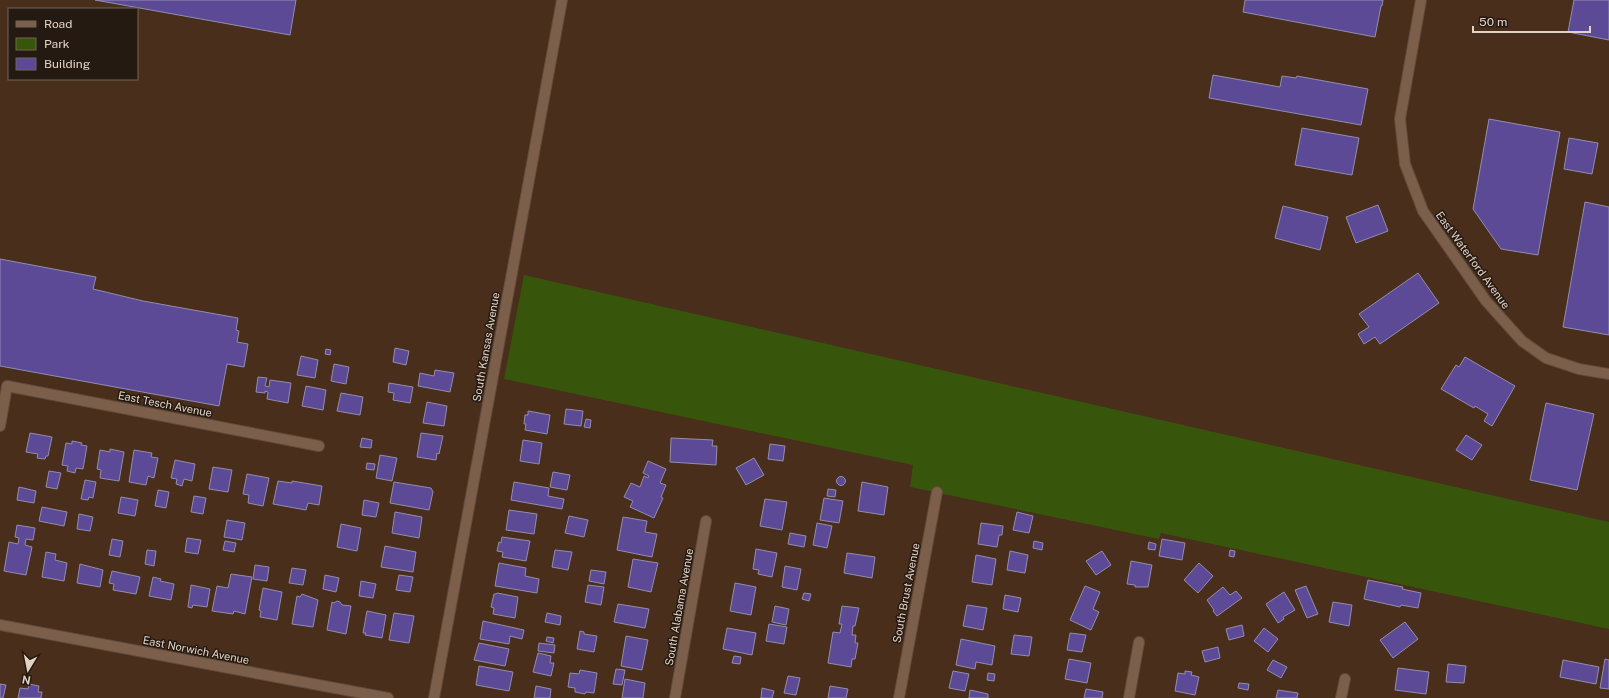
<svg xmlns="http://www.w3.org/2000/svg" width="1609" height="698" viewBox="0 0 1609 698" font-family="'Public Sans',sans-serif">
	<rect width="100%" height="100%" fill="#482e1b"/>
	<path fill="#38560b" d="M524,275L1609,522V629L1161,533L1159,539L910,487L913,465L504,379Z"/>
	<path fill="#5d4a96" stroke="#938dae" d="M95,0H296L290,35Z
		M1245,0H1383L1382,6H1381L1375,37L1243,12Z
		M1574,0H1609V40L1568,32Z
		M1213,75L1280,87L1282,76L1296,78L1297,76L1368,89L1361,125L1209,98Z
		M1489,119L1560,132L1538,255L1501,249L1473,209Z
		M1302,128L1359,138L1352,175L1295,165Z
		M1569,138L1598,143L1592,174L1564,169Z
		M1585,202L1609,207V335L1563,327Z
		M1378,205L1388,231L1356,243L1346,217Z
		M1283,206L1328,217L1320,250L1275,238Z
		M0,259L96,277L93,289L143,301L238,318L236,330L239,331L237,342L248,344L244,367L227,364L219,406L0,366Z
		M1418,273L1439,303L1380,344L1375,337L1364,344L1358,334L1369,327L1359,314Z
		M395,348L409,351L406,365L393,362Z
		M326,349L331,350L330,355L325,354Z
		M301,356L318,360L315,378L297,375Z
		M1465,357L1515,386L1492,426L1484,421L1488,414L1475,406L1474,408L1441,389L1456,365L1459,367Z
		M334,364L349,367L346,384L331,381Z
		M435,370L454,373L450,392L418,386L420,373L434,376Z
		M258,377L267,378L265,386L269,387L270,380L291,383L288,403L267,399L268,392L265,391V393L256,392Z
		M389,383L413,387L410,403L393,400L394,393L388,392Z
		M306,386L326,390L323,410L302,406Z
		M341,393L363,397L360,415L337,411Z
		M427,402L447,406L444,426L423,423Z
		M1546,403L1594,414L1577,490L1530,480Z
		M566,409L583,411L581,426L564,424Z
		M528,411L550,415L547,434L525,430L526,424H524L525,415H528Z
		M586,419L591,420L590,428L584,427Z
		M30,433L52,437L48,456H46L45,459L37,458L38,454L26,452Z
		M421,433L443,436L439,454L437,453L436,460L417,457Z
		M1466,435L1482,445L1472,460L1456,450Z
		M362,438L372,440L371,448L360,447Z
		M671,438L713,440L712,446H717L716,465L670,462Z
		M523,440L542,443L539,464L520,461Z
		M72,441L82,443L81,445L87,446L83,469L76,468L75,473L67,471L68,466L62,465L66,443L72,444Z
		M770,444L785,446L783,461L768,459Z
		M110,449L124,452L119,481L100,478L101,470L97,469L100,450L110,452Z
		M134,450L152,453L151,457L158,458L154,478L148,476L146,485L129,482Z
		M380,455L397,458L392,481L376,478Z
		M754,458L764,475L746,485L736,468Z
		M175,460L195,464L192,481L184,479L182,486L176,484L177,479L171,478Z
		M648,461L666,469L660,483L666,485L661,497L663,498L654,518L630,507L633,501L624,497L631,483L640,487L644,476L648,478L649,476L643,473Z
		M367,463L375,464L374,470L366,469Z
		M213,467L232,470L228,492L209,489Z
		M49,471L61,473L57,489L46,487Z
		M553,472L570,475L567,490L550,487Z
		M247,474L269,478L263,506L248,503L249,495L243,494Z
		M836.5 481a4.5 4.5 0 1 1 9 0a4.5 4.5 0 1 1-9 0Z
		M85,480L96,482L93,498L89,497L88,500L81,499Z
		M278,481L292,483V481L322,486L319,505L308,503L306,510L273,504Z
		M394,482L431,488L433,492L429,510L390,503Z
		M514,482L549,488L548,496L564,499L562,509L511,500Z
		M862,482L888,487L884,515L858,511Z
		M19,487L36,491L34,503L17,500Z
		M828,489L836,490L835,497L827,496Z
		M158,490L169,492L166,508L155,506Z
		M194,496L206,498L203,514L191,512Z
		M121,497L138,500L135,516L118,513Z
		M824,498L843,501L839,523L820,520Z
		M765,499L787,502L782,530L760,526Z
		M364,500L379,503L376,517L362,515Z
		M42,507L67,512L64,526L39,521Z
		M509,510L537,514L534,534L506,530Z
		M395,512L422,517L419,538L392,533Z
		M1017,512L1033,516L1029,533L1013,530Z
		M79,514L93,517L90,531L77,529Z
		M569,516L588,520L584,537L565,533Z
		M623,517L647,521L645,532L657,534L652,557L617,550Z
		M227,520L245,523L242,540L224,537Z
		M817,523L832,526L827,548L813,545Z
		M981,523L1003,526L1002,535H999L997,547L978,544Z
		M341,524L361,528L357,551L337,547Z
		M17,525L35,528L33,540L26,539L25,545L32,547L26,575L4,571L9,542L18,544L19,538L15,537Z
		M790,533L806,536L804,547L788,544Z
		M502,537L530,541L526,561L502,557L503,552L497,551L499,542L501,543Z
		M187,538L201,540L198,554L185,552Z
		M112,539L123,541L120,557L109,555Z
		M1162,539L1185,543L1182,560L1159,556Z
		M225,541L236,543L234,552L223,550Z
		M1034,541L1043,543L1042,550L1033,548Z
		M1149,542L1156,544L1155,550L1148,549Z
		M385,546L416,552L413,572L381,567Z
		M756,549L777,553L772,577L758,574L759,570L753,569Z
		M147,550L156,551L154,566L145,564Z
		M555,550L572,552L568,570L552,567Z
		M1230,550L1235,551L1234,557L1229,556Z
		M1010,551L1028,555L1025,573L1007,570Z
		M1102,551L1111,565L1096,575L1086,561Z
		M46,552L56,554L55,560L67,563L64,581L42,577Z
		M847,553L875,557L872,578L844,573Z
		M976,555L996,559L992,585L972,582Z
		M633,559L658,563L651,592L628,587Z
		M1131,561L1152,565L1148,587H1135V585L1127,584Z
		M499,563L526,568L525,576L539,579L537,593L495,586Z
		M1199,563L1213,576L1198,593L1184,580Z
		M80,564L103,570L100,587L77,583Z
		M255,565L269,567L267,581L253,579Z
		M785,566L801,569L797,590L782,587Z
		M292,568L306,570L303,585L289,583Z
		M591,570L606,572L604,584L589,581Z
		M112,571L140,577L136,594L113,590L114,584L109,583Z
		M231,574L252,577L245,614L234,611L233,614L212,611L217,586L228,588Z
		M325,575L339,578L336,592L323,589Z
		M399,575L413,577L410,592L396,590Z
		M153,577L161,579L160,581L174,584L171,600L149,596Z
		M1368,580L1403,587L1402,589L1421,593L1418,608L1401,605L1400,607L1364,599Z
		M361,581L376,584L373,598L359,596Z
		M735,583L756,587L751,615L730,611Z
		M191,585L210,589L207,607L193,605L192,608L188,607Z
		M588,585L604,587L601,605L585,602Z
		M1085,586L1100,592L1093,609L1099,612L1091,630L1070,620Z
		M1306,586L1318,614L1307,618L1295,590Z
		M1223,587L1230,595L1236,591L1242,598L1217,616L1213,611L1214,610L1207,600Z
		M263,588L282,592L277,620L260,617L261,611L259,610Z
		M1284,592L1295,610L1283,617L1284,619L1278,623L1266,604Z
		M497,593L518,597L515,618L493,614L494,608L491,607L494,594H496Z
		M804,593L811,594L809,601L802,599Z
		M302,594L318,600L313,627L292,624L297,596L300,597Z
		M1005,595L1021,598L1018,612L1003,609Z
		M337,601L340,602L342,605L351,606L346,634L327,630L332,602L334,603Z
		M1333,602L1352,605L1349,626L1329,622Z
		M618,604L649,609L645,628L614,622Z
		M967,605L987,608L983,630L963,626Z
		M775,606L789,609L786,625L772,622Z
		M842,606L859,608L855,626H853L852,635H856L855,643H858L855,659H852L851,667L828,663L833,632L840,633L842,624H839Z
		M367,611L386,615L382,638L365,635L366,633H363Z
		M394,613L414,616L409,643L389,640Z
		M547,613L561,616L560,625L545,622Z
		M483,621L524,630L522,639L510,636L509,644L480,639Z
		M1405,622L1418,639L1393,658L1380,640Z
		M769,624L787,627L784,644L766,641Z
		M1242,625L1244,636L1229,640L1226,629Z
		M727,628L756,633L752,655L723,649Z
		M1264,628L1278,639L1268,652L1254,641Z
		M580,631L584,632V634L597,636L594,652L577,649Z
		M1070,633L1086,635L1082,652L1067,650Z
		M1014,635L1032,637L1029,656L1011,654Z
		M626,636L648,640L642,670L621,666Z
		M547,637L554,638L553,643L546,641Z
		M961,639L995,646L992,665L976,662L975,669L956,665Z
		M479,643L509,649L505,666L474,660Z
		M539,643L555,645L554,653L538,651Z
		M1218,647L1220,658L1205,662L1202,651Z
		M538,653L551,656L550,663H554L551,676L533,672Z
		M734,656L741,657L740,664L732,663Z
		M1069,659L1091,663L1087,683L1065,679Z
		M1605,659L1609,660V689L1600,688Z
		M1273,660L1287,667L1281,678L1267,670Z
		M1563,660L1599,667L1596,684L1560,677Z
		M1448,664L1466,666L1464,683L1446,682Z
		M479,666L513,672L509,691L476,685Z
		M1398,668L1429,672L1426,694L1395,690Z
		M616,669L625,670L622,685L613,684Z
		M580,670L597,673L594,693L586,692L585,694L575,692V688L568,687L570,673L579,674Z
		M953,671L969,674L965,691L949,688Z
		M1185,671L1192,672L1191,675L1199,677L1195,695L1175,691L1178,673L1185,674Z
		M988,673L995,674L994,681L987,680Z
		M788,676L800,678L796,695L784,693Z
		M625,679L645,683L643,698H622Z
		M1239,683L1249,684L1248,690L1238,688Z
		M0,684L6,685L3,698H0Z
		M29,684L39,686L38,692H42L41,698H18L20,688L28,689Z
		M536,686L551,689L550,698H534Z
		M830,686L848,689L846,698H828Z
		M762,688L774,691L772,698H761Z
		M1086,689L1103,692L1102,698H1084Z
		M970,690L988,694V698H969Z
		M1278,690L1298,693L1297,698H1276Z"/>
	<g fill="none" stroke-linecap="round" stroke-linejoin="round">
		<defs>
			<path id="minor" d="M1421,0L1400,119L1405,164L1423,211L1486,301L1522,341L1546,358L1579,369L1609,374
				M0,426L7,386L319,446
				M0,625L388,698
				M434,698L562,0
				M675,698L706,521
				M899,698L937,492
				M1129,698L1139,642
				M1341,698L1345,679"/>
		</defs>
		<use href="#minor" stroke="#604b3b" stroke-width="12"/>
		<use href="#minor" stroke="#7c5f4b" stroke-width="10"/>
	</g>
	<g text-anchor="middle" dominant-baseline="central" stroke-width="3" stroke-linejoin="round" paint-order="stroke">
		<g font-size="11" fill="#e3d3c7" stroke="#251a11">
			<text transform="translate(1473 260) rotate(54)">East Waterford Avenue</text>
			<text transform="translate(486 347) rotate(-80)">South Kansas Avenue</text>
			<text transform="translate(165 404) rotate(11)">East Tesch Avenue</text>
			<text transform="translate(906 593) rotate(-79)">South Brust Avenue</text>
			<text transform="translate(679 607) rotate(-80)">South Alabama Avenue</text>
			<text transform="translate(196 650) rotate(11)">East Norwich Avenue</text>
		</g>
	</g>
	<rect x="8" y="8" width="130" height="72" fill="#251a11" stroke="#71645a"/>
	<rect x="16" y="21" width="20" height="6" fill="#7c5f4b" stroke="#71645a"/>
	<text x="44" y="28" font-size="12" fill="#e3d3c7">Road</text>
	<rect x="16" y="38" width="20" height="12" fill="#38560b" stroke="#71645a"/>
	<text x="44" y="48" font-size="12" fill="#e3d3c7">Park</text>
	<rect x="16" y="58" width="20" height="12" fill="#5d4a96" stroke="#71645a"/>
	<text x="44" y="68" font-size="12" fill="#e3d3c7">Building</text>
	<g transform="translate(28 670) rotate(190)" stroke="#251a11" stroke-width="3" paint-order="stroke">
	<path d="M0-3L7 15L0 10L-7 15Z" fill="#e3d3c7"/>
	<text y="-6" font-size="11" font-weight="bold" text-anchor="middle" fill="#e3d3c7">N</text>
	</g>
	<path d="M1473 26v6h117v-6" fill="none" stroke="#e3d3c7" stroke-width="2"/>
	<text x="1479" y="26" font-size="12" fill="#e3d3c7" stroke="#251a11" stroke-width="3" paint-order="stroke">50 m</text>
</svg>
